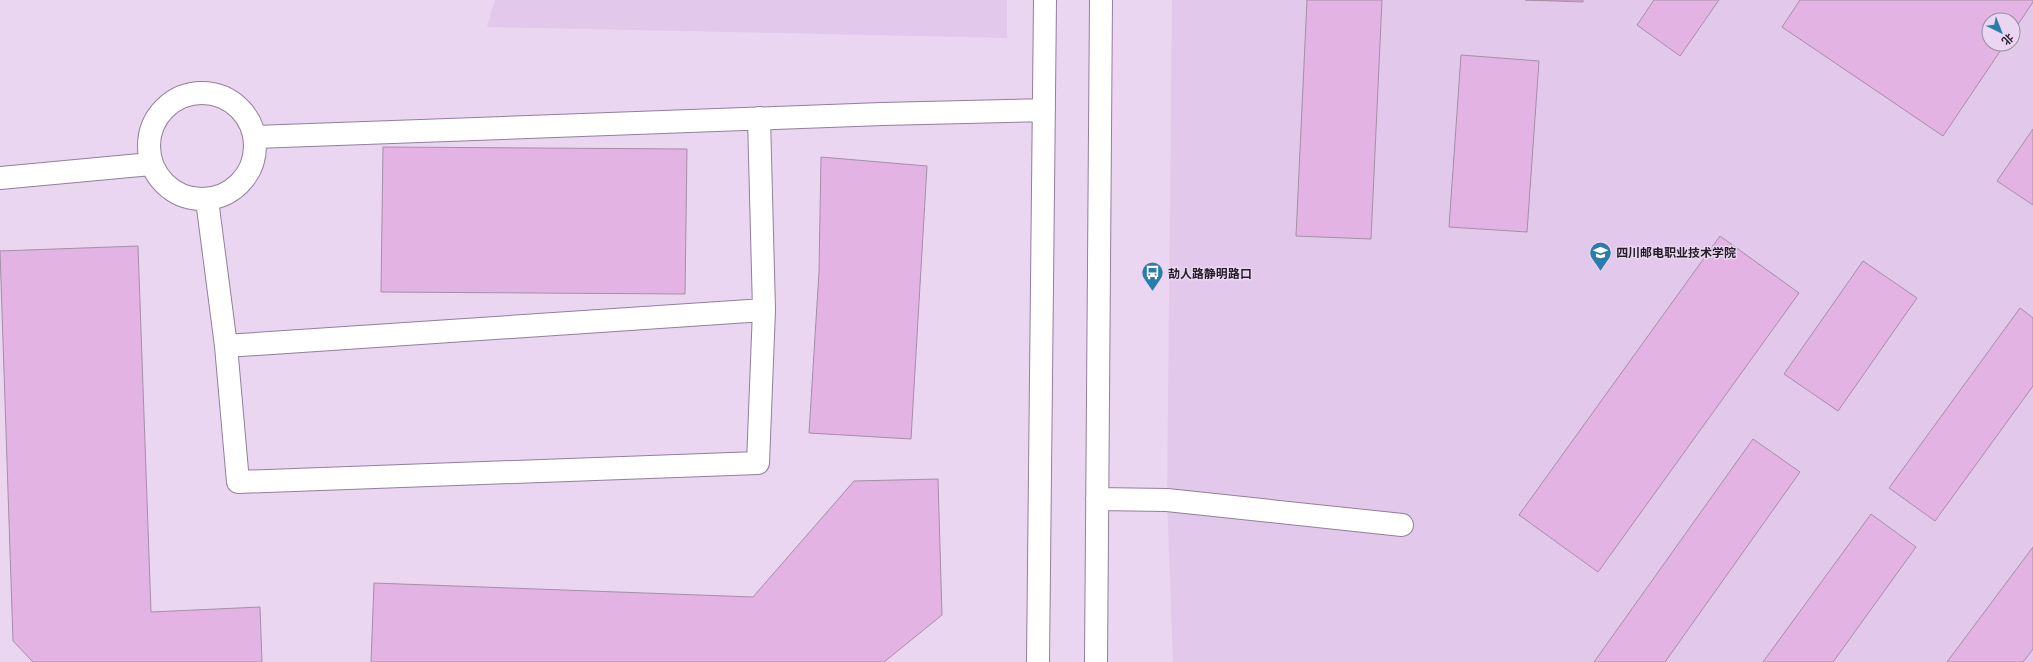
<svg xmlns="http://www.w3.org/2000/svg" width="2033" height="662" viewBox="0 0 2033 662" font-family="Lora,'Noto Sans SC',serif">
	<rect width="100%" height="100%" fill="#ebd6f2"/>
	<path fill="#e2c9eb" fill-rule="evenodd" d="M495,0H1007V38L487,27Z
		M1172,0H2033V662H1173L1167,500ZM1989,20H2013V44H1989Z"/>
	<path fill="#e2b3e3" stroke="#a68ea6" d="M1307,0H1382L1371,239L1296,236Z
		M1525,0H1583V2Z
		M1654,0H1719L1680,56L1637,25Z
		M1800,0H2033V2L2013,32V20H1989V44H2005L1943,136L1782,27Z
		M1461,55L1539,61L1527,232L1449,227Z
		M2033,129V205L1997,181Z
		M383,147L687,149L685,294L381,292Z
		M821,157L927,166L911,439L809,433L819,272Z
		M1720,236L1799,293L1598,572L1519,515Z
		M138,246L151,612L260,607L262,662H33L13,641L0,251Z
		M1863,261L1917,298L1838,411L1784,374Z
		M2020,308L2033,318V386L1935,521L1889,488Z
		M1753,439L1800,472L1665,662H1594Z
		M938,479L942,615L884,662H371L374,583L753,597L854,481Z
		M1871,514L1916,547L1833,662H1763Z
		M2033,547V649L2023,662H1947Z"/>
	<g fill="none" stroke-linecap="round" stroke-linejoin="round">
		<defs>
			<path id="minor" d="M149 146a53 53 0 1 1 106 0a53 53 0 1 1-106 0Z
				M255,137L882,114L1044,110
				M0,178L151,164
				M207,200L226,346L764,310L759,118
				M226,346L238,482L758,463L764,310
				M1097,499L1167,500L1402,525
				M1038,662L1045,0
				M1096,662L1101,0"/>
		</defs>
		<use href="#minor" stroke="#927f99" stroke-width="24"/>
		<use href="#minor" stroke="#fff" stroke-width="22"/>
	</g>
	<defs>
		<symbol id="university-pin" viewBox="-11 -11 22 30"><path d="M0 17L-7.5 6A9.5 9.5 0 1 1 7.5 6Z" fill="#287dac" stroke="#ebd6f2"/><path d="M0-5L7-2L0 1L-7-2ZM-4 1L0 2.5L4 1V4Q0 6-4 4Z" fill="#fff"/></symbol>
		<symbol id="bus-pin" viewBox="-11 -11 22 30"><path d="M0 17L-7.5 6A9.5 9.5 0 1 1 7.5 6Z" fill="#287dac" stroke="#ebd6f2"/><path d="M-5-6H5V4H4V6H2V4H-2V6H-4V4H-5ZM-3.5-4V0h7V-4ZM-3.5 1.2v1.5H-2V1.2ZM2 1.2v1.5H3.5V1.2Z" fill="#fff"/></symbol>
	</defs>
	<g fill-rule="evenodd">
		<use href="#university-pin" x="1588" y="240" width="25" height="34"/>
		<use href="#bus-pin" x="1140" y="260" width="25" height="34"/>
	</g>
	<g text-anchor="middle" dominant-baseline="central" stroke-width="3" stroke-linejoin="round" paint-order="stroke">
		<g font-size="12" font-weight="bold" fill="#231c26" stroke="#ebd6f2" text-anchor="start">
			<text x="1616" y="252">四川邮电职业技术学院</text>
			<text x="1168" y="273">劼人路静明路口</text>
		</g>
	</g>
	<g transform="translate(2001 32) rotate(137)"><circle r="19" fill="#ebd6f2" stroke="#9b8ca0"/>
	<path d="M0-3L7 15L0 10L-7 15Z" fill="#287dac"/>
	<text y="-6" font-size="11" font-weight="bold" text-anchor="middle" fill="#231c26">北</text>
	</g>
</svg>
